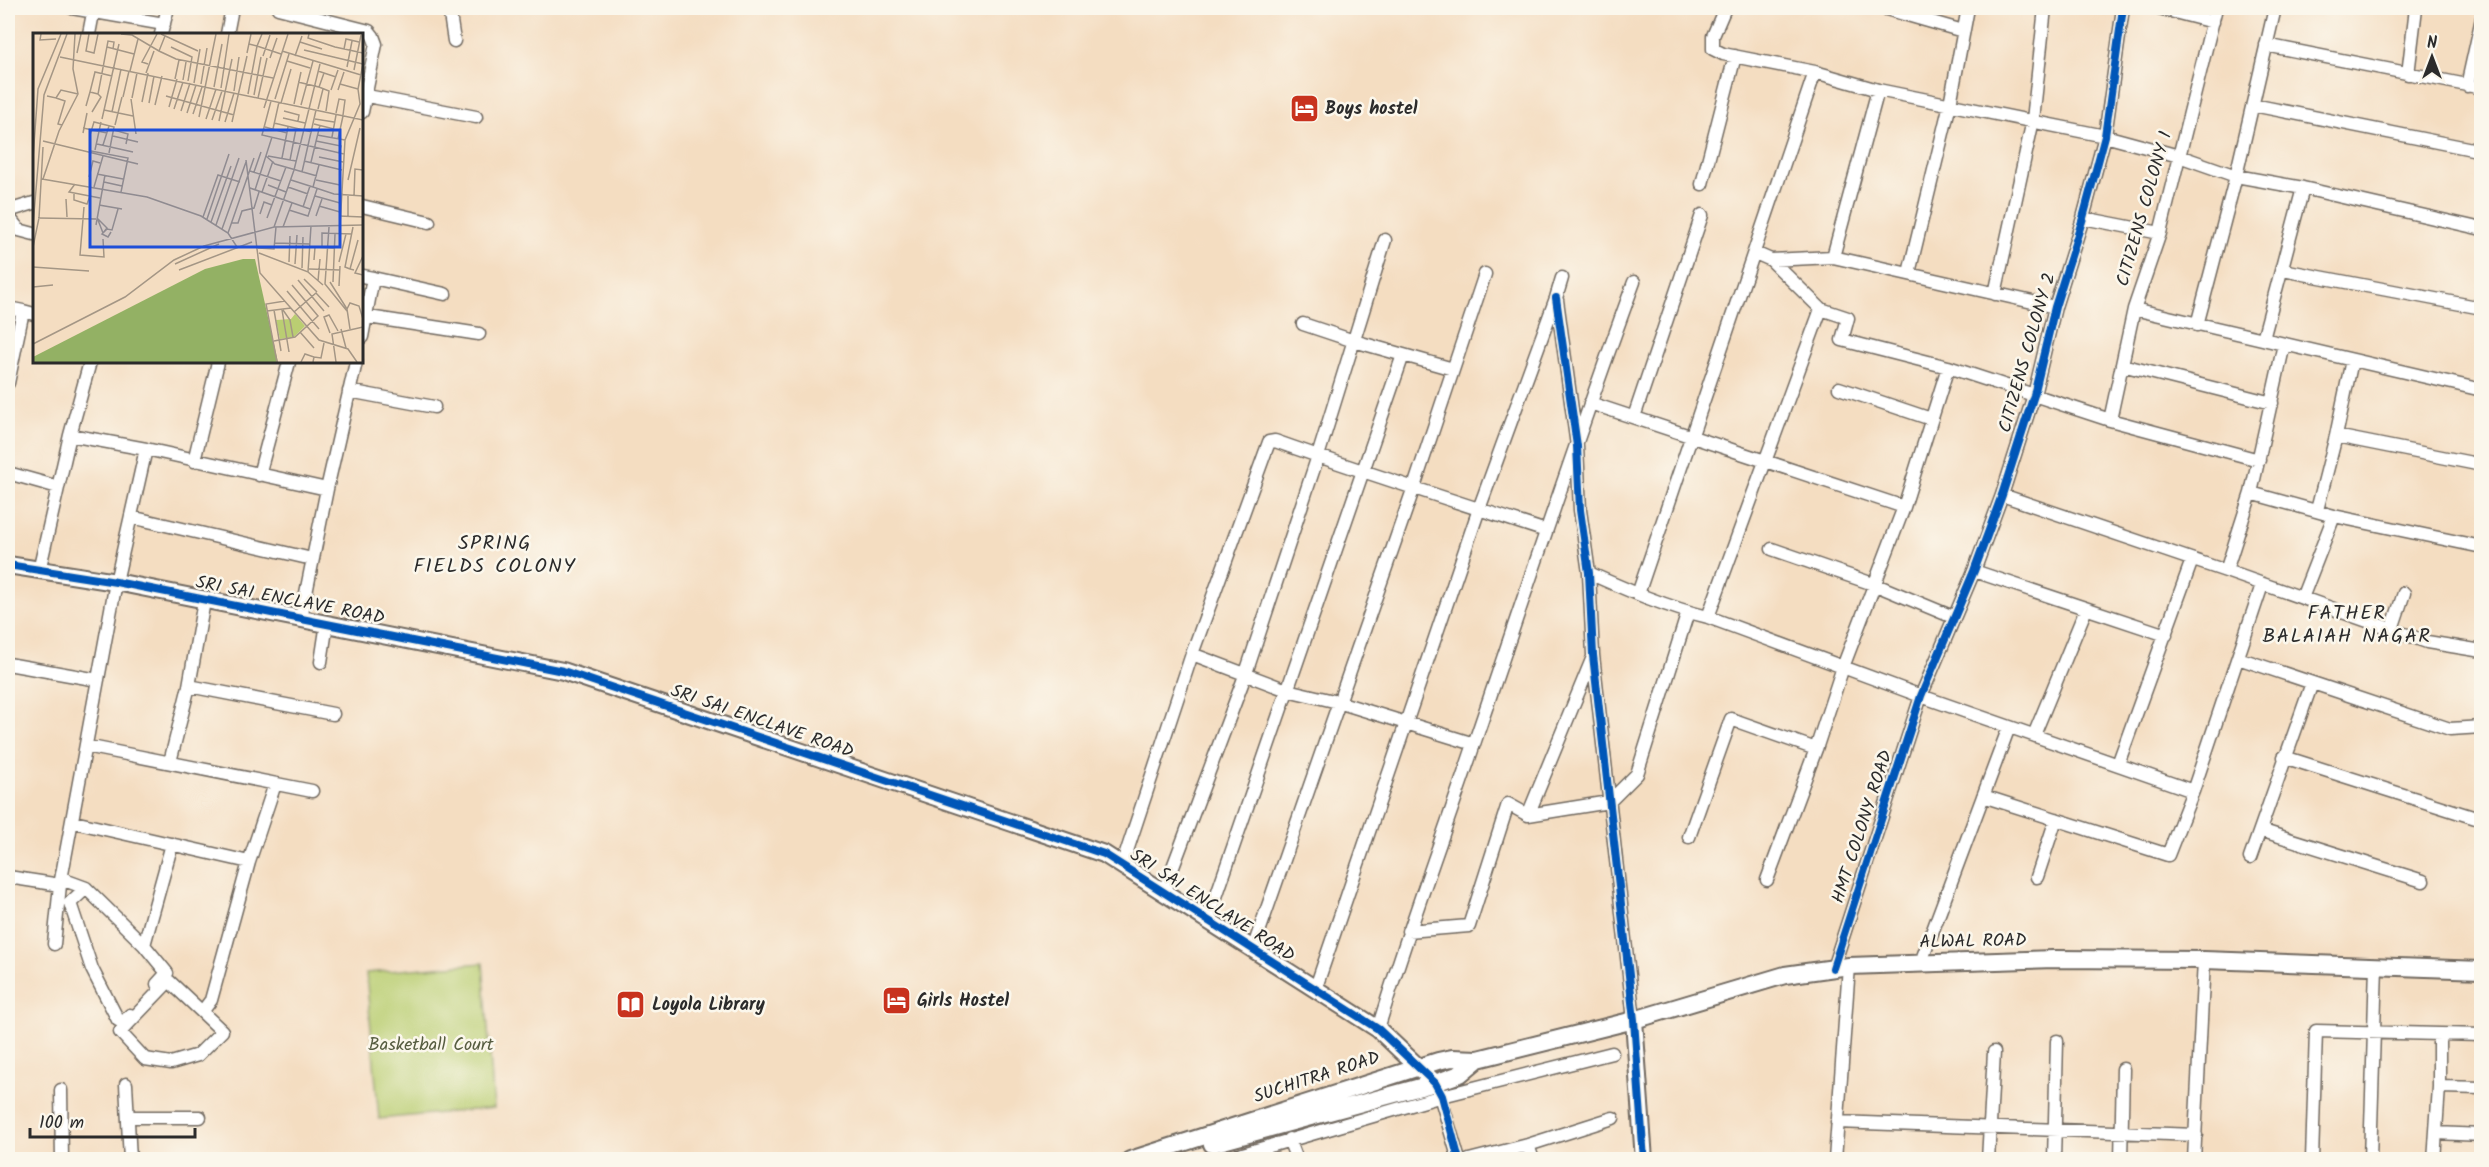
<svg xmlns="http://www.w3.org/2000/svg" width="2489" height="1167" viewBox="0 0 2489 1167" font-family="Kalam,sans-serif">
	<rect width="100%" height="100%" fill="#fbf7ec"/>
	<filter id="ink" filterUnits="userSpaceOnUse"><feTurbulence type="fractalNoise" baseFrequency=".0167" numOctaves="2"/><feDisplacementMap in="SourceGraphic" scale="12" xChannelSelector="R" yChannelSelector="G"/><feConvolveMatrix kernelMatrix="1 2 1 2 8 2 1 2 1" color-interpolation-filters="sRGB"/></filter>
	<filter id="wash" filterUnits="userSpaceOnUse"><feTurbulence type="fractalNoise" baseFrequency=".008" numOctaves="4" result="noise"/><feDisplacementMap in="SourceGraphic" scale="24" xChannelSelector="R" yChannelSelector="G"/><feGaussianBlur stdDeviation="1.35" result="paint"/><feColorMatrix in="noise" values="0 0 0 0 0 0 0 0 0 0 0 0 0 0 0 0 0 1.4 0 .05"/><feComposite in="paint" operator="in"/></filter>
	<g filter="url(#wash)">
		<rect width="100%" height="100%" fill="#f4ddc1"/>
		<path fill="#bace72" stroke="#727c4e" stroke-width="1.5" d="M483,963L494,1108L379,1119L366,973Z"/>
	</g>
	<g filter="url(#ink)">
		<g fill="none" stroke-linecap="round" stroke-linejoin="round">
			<defs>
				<path id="street" d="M72,8L164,24
					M278,8L369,31L373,36L376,44L362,112
					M449,8L454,41
					M1725,8L1713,36V49L1723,54L1815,72L1878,90L2105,136L2179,156L2236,176L2303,188L2482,229
					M1883,8L1963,31
					M2159,8L2213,22
					M89,34L94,8
					M161,34L168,8
					M227,34L232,8
					M2266,45L2482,88
					M2408,74L2416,8
					M2467,86L2482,18
					M362,95L476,117
					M2253,105L2482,151
					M1702,184L1735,56
					M362,206L429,222
					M8,211L34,203
					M8,216L19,230L34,234
					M2083,218L2160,233
					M1755,253L1771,260L1821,309L1848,318L1842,340L1948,367L2110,420L2259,460
					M1833,257L1878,90
					M1771,260L1833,257L2055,307
					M2283,270L2482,308
					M1909,273L1950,104L1968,8
					M362,276L373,278L362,337
					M373,278L445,294
					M1995,294L2033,120L2045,8
					M1557,300L1577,446L1580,510L1589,573L1593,655L1634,1020
					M8,308L23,311
					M2134,309L2482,390
					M362,316L479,334
					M1303,324L1354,341L1453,369
					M2197,325L2236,176L2275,8
					M2263,339L2303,188
					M2284,344L2251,493L2226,571L2427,642L2482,651
					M2122,365L2272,403
					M8,383L23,311L34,314
					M1839,388L1931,419
					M349,391L434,407
					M1590,403L1904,507
					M1634,417L1702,215
					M2110,420L2134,309L2160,233L2216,8
					M70,435L146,449L327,489
					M2336,436L2482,465
					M194,461L218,362
					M8,473L58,487
					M259,475L289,362
					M2251,493L2334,516L2482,547
					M2002,495L2226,571
					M2317,510L2336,436L2352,360
					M131,517L312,559
					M1772,549L1876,585L1953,617
					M39,571L70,435L90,362
					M1974,571L2166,635
					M1589,573C1627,590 1666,607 1708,617L1921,696L2193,791
					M1638,594L1815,72
					M2302,598L2334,516
					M1708,617L1821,309
					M301,618L327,489L356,362
					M2392,629L2404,593
					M1192,654L1287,690L1338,702L1474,744
					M2238,658L2450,729L2482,727
					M321,662L327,623
					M8,664L98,680
					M189,686L333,714
					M2034,735L2086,609
					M86,746L312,791
					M2284,757L2482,820
					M170,762L189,686L204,601
					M2118,764L2192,560
					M1983,796L2168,855L2193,791L2262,585
					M1528,815L1593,657
					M74,822L249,862
					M2260,830L2423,881
					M1689,837L1731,719L1816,749
					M2250,858L2312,683
					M1122,866L1192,654L1269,442L1275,441C1365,473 1455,501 1546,531
					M62,876L67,881L86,888L144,945L167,973L157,984
					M8,877L60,885
					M2037,877L2056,819
					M1767,880L1816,749L1843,667L1904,507L1948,367
					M86,888L70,903L92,969L118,1020L124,1022L130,1015
					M1164,891L1246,673L1318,456L1385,240
					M1208,920L1403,355
					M1408,931L1469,926L1508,804L1528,815L1609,802L1637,774L1688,612
					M54,944L60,885L116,582L146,449
					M144,945L172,844
					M1253,949L1414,487L1485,274
					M1921,962L2009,727
					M1833,968L1921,696L1974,571L2002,495L2034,395L2055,307L2083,218L2105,136L2123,8
					M1315,990L1479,509L1556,298L1562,278
					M202,1012L222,1031L198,1055L171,1063L145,1059L120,1032L169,981L202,1012L211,1000L249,862L275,784
					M1378,1029C1407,932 1443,837 1475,741C1527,588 1578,434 1634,282
					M126,1084L130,1160
					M2439,1087L2482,1088
					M1438,1089L1459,1160
					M61,1090L62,1160
					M128,1117H200
					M1837,1122L2196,1135
					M2436,1133L2482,1135
					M1289,1139L1297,1160
					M1528,1145L1533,1160
					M1222,1160L1442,1096L1612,1053
					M1469,1160L1528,1145L1613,1118
					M1835,1160L1849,966
					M1988,1160L1994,1052
					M2054,1160L2057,1041
					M2121,1160L2123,1069
					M2194,1160L2204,960
					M2312,1160L2316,1031L2482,1035
					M2370,1160L2376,966
					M2434,1160L2439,1087V1034"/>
				<path id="secondary" d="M8,565L116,582L563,671L1104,854L1378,1029L1435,1083
					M1634,1020L1644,1160
					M1212,1144L1435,1083L1460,1074L1478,1059
					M1130,1160L1438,1061L1452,1058L1478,1059L1634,1020L1785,975L1849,966L2053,959L2204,960L2482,970"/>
			</defs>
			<use href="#street" stroke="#716960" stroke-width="15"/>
			<use href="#secondary" stroke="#716960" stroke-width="20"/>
			<use href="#street" stroke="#fff" stroke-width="12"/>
			<use href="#secondary" stroke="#fff" stroke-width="16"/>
			<defs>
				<path id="cycleway" d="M1556,298L1577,446L1580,510L1589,573L1593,655L1634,1020L1644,1160
					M8,565L116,582L563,671L1104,854L1378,1029L1435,1083L1442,1096L1459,1160
					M1833,968L1921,696L1974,571L2002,495L2034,395L2055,307L2083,218L2105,136L2123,8"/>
			</defs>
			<use href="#cycleway" stroke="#fbf7ec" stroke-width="11"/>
			<use href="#cycleway" stroke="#0057b8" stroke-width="8"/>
		</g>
	</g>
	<defs>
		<symbol id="hotel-square" viewBox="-11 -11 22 22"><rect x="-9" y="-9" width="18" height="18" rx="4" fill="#c8321e" stroke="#fbf7ec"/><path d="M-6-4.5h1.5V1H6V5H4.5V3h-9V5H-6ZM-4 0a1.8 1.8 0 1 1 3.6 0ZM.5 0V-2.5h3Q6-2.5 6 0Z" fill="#fff"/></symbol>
		<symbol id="library-square" viewBox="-11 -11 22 22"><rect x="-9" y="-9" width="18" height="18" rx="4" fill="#c8321e" stroke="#fbf7ec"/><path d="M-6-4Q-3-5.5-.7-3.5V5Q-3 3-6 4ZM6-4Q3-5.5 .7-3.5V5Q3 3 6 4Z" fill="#fff"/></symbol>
	</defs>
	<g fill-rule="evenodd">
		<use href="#hotel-square" x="1288" y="92" width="33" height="33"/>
		<use href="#hotel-square" x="880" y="984" width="33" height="33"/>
		<use href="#library-square" x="614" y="988" width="33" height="33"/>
	</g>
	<g text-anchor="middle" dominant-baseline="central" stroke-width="5" stroke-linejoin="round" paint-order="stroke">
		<g font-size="18" font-weight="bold" fill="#2b2b2b" stroke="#fbf7ec" text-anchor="start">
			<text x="1325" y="109">Boys hostel</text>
			<text x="917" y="1001">Girls Hostel</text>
			<text x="652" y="1005">Loyola Library</text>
		</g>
		<g font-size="18" fill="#2b2b2b" stroke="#fbf7ec">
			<text transform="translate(2145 209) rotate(-74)">CITIZENS COLONY 1</text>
			<text transform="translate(2028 353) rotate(-74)">CITIZENS COLONY 2</text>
			<text transform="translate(290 601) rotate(11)">SRI SAI ENCLAVE ROAD</text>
			<text transform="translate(762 722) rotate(19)">SRI SAI ENCLAVE ROAD</text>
			<text transform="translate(1863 827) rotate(-72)">HMT COLONY ROAD</text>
			<text transform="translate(1212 906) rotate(33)">SRI SAI ENCLAVE ROAD</text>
			<text transform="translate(1973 942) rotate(-1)">ALWAL ROAD</text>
			<text transform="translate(1317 1078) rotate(-18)">SUCHITRA ROAD</text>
		</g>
		<g font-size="18" fill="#565c40" stroke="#fbf7ec">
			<text x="431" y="1045">Basketball Court</text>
		</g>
		<g font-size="20" letter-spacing="1.5" fill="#2b2b2b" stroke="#fbf7ec">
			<text x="495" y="544">SPRING<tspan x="495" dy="23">FIELDS COLONY</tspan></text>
			<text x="2347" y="614">FATHER<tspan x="2347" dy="23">BALAIAH NAGAR</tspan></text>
		</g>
	</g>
	<g transform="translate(33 33)">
		<rect width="330" height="330" fill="#f4ddc1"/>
		<path d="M262,281L272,293L261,304L247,306L243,287L258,286Z" fill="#bace72"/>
		<path d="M210,226H222L245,329H0V324L172,236Z" fill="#93b164"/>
		<path fill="none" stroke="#a49685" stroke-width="1.5" d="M8,1L7,7L23,6M56,1L53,18L61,20L65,1M88,1L99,2L126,18M128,1L165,18M276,1L275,5L302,14L330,20M132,3L126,18L143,26L240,45M267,9L289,16M216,11L224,13L229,1M74,14L101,21M138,14L159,24L155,48M311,16L313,6L326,9M271,17L330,31M249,18L328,42M44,20L48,1M214,20L218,1M230,23L237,2M262,23L269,3M27,24L330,87M237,25L244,5M254,28L277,35M115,31L109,29L124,1M314,34L319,8M321,37L328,2M97,38L105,6M285,38L303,44M113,40L121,18M142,46L146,27M150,47L153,29M265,49L286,54L291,40M161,50L167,16M168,51L174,15M307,51L325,56M181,54L189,11M286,54L296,58L293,78M188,55L196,1M298,57L305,37M305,57L311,39M201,58L206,24M57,59L62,39L79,43M215,61L224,13L248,21M221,62L228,24M14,63L23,65L28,57L45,61M133,63L201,82M90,64L96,38M23,65L32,68L25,91L29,92M99,65L104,40M225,65L234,25M98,66L103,101M242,66L256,21M238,68L229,102L311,121M109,69L115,40M116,70L121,43M248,70L258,36M261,71L268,39M122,72L129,43M268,72L280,28M53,73L57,59L65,61M136,74L144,46M231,75L255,1M141,76L150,49M285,76L290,56M71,77L100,83M148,78L157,50M251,78L266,82L265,88M59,79L68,64L65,61L75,8L81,9L80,16M79,79L88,36M154,80L163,52M303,80L306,66L312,67L310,82M160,81L169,54M166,84L183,1M250,85L272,90M69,86L86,11M173,86L183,56M282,86L301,89M179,87L189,58M186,88L199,26M192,89L201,60M199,89L214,23M241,90L279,99M281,91L301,96M82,92L89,64M232,94L254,100M50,95L74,100M240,96L246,69M81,97L95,101L93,111M50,100L54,80M57,102L61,89L81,94L76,120M284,102L312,107M80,103L105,109M299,104L303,82M305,106L310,83M10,108L105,131M283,108L308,113L306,120M64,111L100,119M70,112L76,93M62,117L68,89M58,118L95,125L88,159M233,123L242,131L284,143M235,123L263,128M286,124L310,129M0,125L5,56L28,1M249,125L255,94M213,127L227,240L286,307L315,316L324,329M257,127L263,96M271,128L309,137M278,129L287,92M286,132L280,154L301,161L330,163M217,138L248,148M221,139L228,119M269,139L283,77M64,141L90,146M56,144L60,128L67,130M9,146L114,164L168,183L195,200L204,214M10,146L26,98L45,61L40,36L42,1M258,147L280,154M283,147L307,152M315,147L327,95M71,149L89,153M42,151L36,159L67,165M235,152L253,159M61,154L70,123M255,154L275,161M217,155L277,176M222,157L239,104M229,159L240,128M41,160V167L54,171L57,163M282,163L307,170M321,163L322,136L330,137M33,166L34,184M66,172L89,176M286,173L307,179M51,174L47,222L71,224L70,206M270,174L277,153M256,177L275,183L284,156M227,181L231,169L239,172M283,183L289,166M306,183L330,184M315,183V163M170,184L185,142L207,149M5,185L63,186M64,185L74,195L70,200L65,187M234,185L253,134M174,186L196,121M178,189L198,133M198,190H205L209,178L221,175L226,159M0,192L11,62L34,1M63,192L72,142M183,192L206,125M307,193L312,107L327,71L325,56L330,31M241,194L261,137L287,31M250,194L259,170M296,194L292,251L314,278M189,196L213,129M78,199L75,204L69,201L74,196L79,197L85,176M195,200L221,125M242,210L277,211M0,214L6,185L10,114M289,214V200L319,201M225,215L241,216L243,194M226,220L275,239L278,193M330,223L322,240L330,242M281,227L282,214L301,215M256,229L257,203M306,229L313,201M142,231L186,211M262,231L264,202M0,234L56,238M269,235L270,204M276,236L307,237M317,236L312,234L320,194M146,237L219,209M321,237L317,236L325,207M275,239L290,252M271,246L284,259M265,247L291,278M285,248L287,226M297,249L314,276M300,249L302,201M306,253L307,233M0,254L20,252M254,258L286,296M241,277L248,318M249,277L256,319M250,277L257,287L260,304M234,278L258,275M261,279L283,260L296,274M308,296L313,315M317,296L314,276L317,270L326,273L330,286M267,299L281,315M297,300L291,284L296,282L305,298M241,308L262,304L285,283L259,252M0,311L92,264L141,227L171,213L241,194L330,192M281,324L288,325L291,310M244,329L233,271L252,268M268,329L272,321L281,324L280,329M303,329L299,301L330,294"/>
		<path fill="#1d4ed8" fill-opacity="0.15" stroke="#1d4ed8" stroke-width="3" d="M57,97H307V214H57Z"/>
		<rect width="330" height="330" fill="none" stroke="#2b2b2b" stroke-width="3"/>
	</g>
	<rect width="2489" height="1167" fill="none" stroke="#fbf7ec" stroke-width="30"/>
	<g transform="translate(2432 57)" stroke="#fbf7ec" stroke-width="4.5" paint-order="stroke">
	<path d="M0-4.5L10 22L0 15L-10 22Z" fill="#2b2b2b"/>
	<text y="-9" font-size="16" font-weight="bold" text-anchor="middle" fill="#2b2b2b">N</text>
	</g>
	<path d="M30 1128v9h165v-9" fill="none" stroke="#2b2b2b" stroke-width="3"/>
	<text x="39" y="1128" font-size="18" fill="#2b2b2b" stroke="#fbf7ec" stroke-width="4.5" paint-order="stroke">100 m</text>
</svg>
